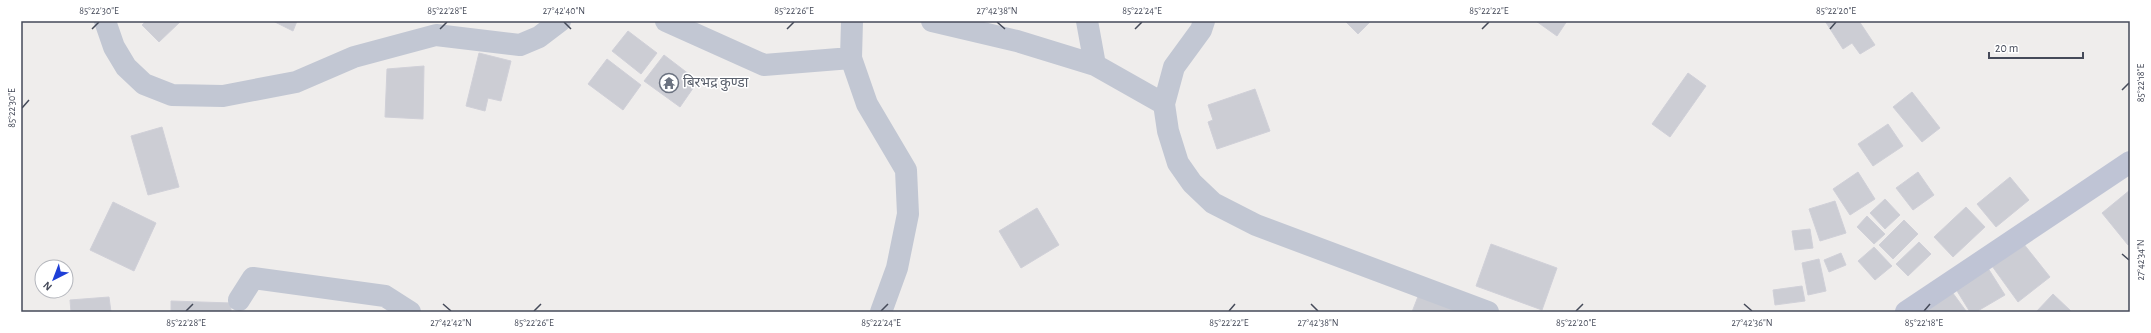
<svg xmlns="http://www.w3.org/2000/svg" width="2151" height="333" viewBox="0 0 2151 333" font-family="'Alegreya Sans','Noto Sans Devanagari',sans-serif">
	<rect width="100%" height="100%" fill="#efedec"/>
	<path fill="#cccdd4" stroke="#d0d0d8" d="M146,21H181L159,42L142,25Z
		M273,21H297L293,31Z
		M1345,21H1371L1358,34Z
		M1536,21H1567L1557,36Z
		M1825,21H1859L1875,45L1860,54L1852,43L1843,49Z
		M628,31L657,53L641,74L612,51Z
		M479,53L511,61L501,101L488,98L485,111L466,106Z
		M664,55L698,81L680,107L644,81Z
		M607,59L641,85L623,110L588,84Z
		M424,66L423,119L385,117L387,69Z
		M1688,73L1706,86L1670,137L1652,124Z
		M1255,89L1270,131L1217,149L1208,122L1213,120L1208,105Z
		M1912,92L1940,128L1922,142L1893,107Z
		M1888,124L1903,146L1873,166L1858,144Z
		M162,127L179,187L148,195L131,136Z
		M1858,172L1875,199L1850,215L1833,189Z
		M1918,172L1934,195L1913,210L1896,188Z
		M2010,177L2029,200L1996,227L1977,204Z
		M2130,190V244L2128,245L2102,213Z
		M1885,199L1900,215L1885,229L1870,213Z
		M1835,201L1846,233L1820,241L1809,209Z
		M113,202L156,223L134,271L90,250Z
		M1966,207L1985,227L1953,257L1934,237Z
		M1037,208L1059,245L1021,268L999,231Z
		M1867,216L1885,234L1874,244L1857,227Z
		M1904,220L1918,234L1893,259L1879,245Z
		M1810,229L1813,248L1795,250L1792,231Z
		M1919,242L1931,254L1908,276L1896,264Z
		M2023,243L2050,277L2018,302L1992,266Z
		M1491,244L1557,268L1542,310L1476,286Z
		M1874,247L1892,266L1875,280L1858,261Z
		M1841,253L1846,265L1829,272L1824,260Z
		M1819,259L1826,291L1808,295L1802,263Z
		M1986,265L2005,295L1976,312H1970L1954,286Z
		M1947,285L1966,311L1931,312L1923,301Z
		M1802,286L1805,301L1775,305L1773,290Z
		M1419,294L1462,312H1412Z
		M2053,294L2072,312H2036Z
		M109,297L111,312H71L70,300Z
		M171,301L231,303V312H171Z"/>
	<g fill="none" stroke-linecap="round" stroke-linejoin="round">
		<path stroke="#c2c7d3" stroke-width="22" d="M105,21L114,47L126,67L144,84L172,95L223,96L296,82L354,57L436,35L520,45L539,37L560,21
			M666,21L764,65L851,58L852,21
			M932,21L1017,41L1095,65L1164,104L1168,131L1178,163L1192,183L1213,203L1256,225L1488,312
			M1087,21L1095,65
			M851,58L867,104L906,170L908,214L897,268L881,312
			M1164,104L1174,67L1201,30L1204,21
			M239,300L253,278L385,296L410,312"/>
		<path stroke="#bfc4d5" stroke-width="22" d="M1906,312L2130,162"/>
	</g>
	<path fill="none" stroke="#454a59" stroke-width="1.5" d="M564,22L571,29M997,22L1005,29M92,29L99,22M440,29L447,22M787,29L794,22M1135,29L1142,22M1482,29L1489,22M1830,29L1836,22M2122,90L2129,83M22,108L29,100M2122,254L2129,260M443,304L451,311M1311,304L1318,311M1744,304L1752,311M186,311L193,304M534,311L541,304M881,311L888,304M1229,311L1235,304M1576,311L1583,304M1924,311L1930,304"/>
	<defs>
		<symbol id="temple-ring" viewBox="-11 -11 22 22"><circle r="9.5" fill="#fff" stroke="#6b7280" stroke-width="1.5"/><path d="M0-6L5-2H3V0L6.5 2.5H4V6H1.5V3h-3V6H-4V2.5H-6.5L-3 0V-2H-5Z" fill="#6b7280"/></symbol>
	</defs>
	<g fill-rule="evenodd">
		<use href="#temple-ring" x="658" y="72" width="22" height="22"/>
	</g>
	<g text-anchor="middle" dominant-baseline="central" stroke-width="3" stroke-linejoin="round" paint-order="stroke">
		<g font-size="14" fill="#5b616d" stroke="#fff" text-anchor="start">
			<text x="683" y="83">बिरभद्र कुण्डा</text>
		</g>
	</g>
	<rect width="2151" height="333" fill="none" stroke="#ffffff" stroke-width="44"/>
	<g transform="translate(54 279) rotate(222)"><circle r="19" fill="#ffffff" stroke="#b5b7bd"/>
	<path d="M0-3L7 15L0 10L-7 15Z" fill="#1e3fd7"/>
	<text y="-6" font-size="11" font-weight="bold" text-anchor="middle" fill="#454a59">N</text>
	</g>
	<path d="M1989 52v6h94v-6" fill="none" stroke="#454a59" stroke-width="2"/>
	<text x="1995" y="52" font-size="12" fill="#454a59" stroke="#ffffff" stroke-width="3" paint-order="stroke">20 m</text>
	<rect x="22" y="22" width="2107" height="289" fill="none" stroke="#454a59" stroke-width="1.5"/>
	<g font-size="10" text-anchor="middle" fill="#454a59">
		<text x="99" y="14">85°22'30"E</text>
		<text x="447" y="14">85°22'28"E</text>
		<text x="564" y="14">27°42'40"N</text>
		<text x="794" y="14">85°22'26"E</text>
		<text x="997" y="14">27°42'38"N</text>
		<text x="1142" y="14">85°22'24"E</text>
		<text x="1489" y="14">85°22'22"E</text>
		<text x="1836" y="14">85°22'20"E</text>
		<text transform="translate(2140 83) rotate(-90)" y="4">85°22'18"E</text>
		<text transform="translate(11 108) rotate(-90)" y="4">85°22'30"E</text>
		<text transform="translate(2140 260) rotate(-90)" y="4">27°42'34"N</text>
		<text x="186" y="326">85°22'28"E</text>
		<text x="451" y="326">27°42'42"N</text>
		<text x="534" y="326">85°22'26"E</text>
		<text x="881" y="326">85°22'24"E</text>
		<text x="1229" y="326">85°22'22"E</text>
		<text x="1318" y="326">27°42'38"N</text>
		<text x="1576" y="326">85°22'20"E</text>
		<text x="1752" y="326">27°42'36"N</text>
		<text x="1924" y="326">85°22'18"E</text>
	</g>
</svg>
